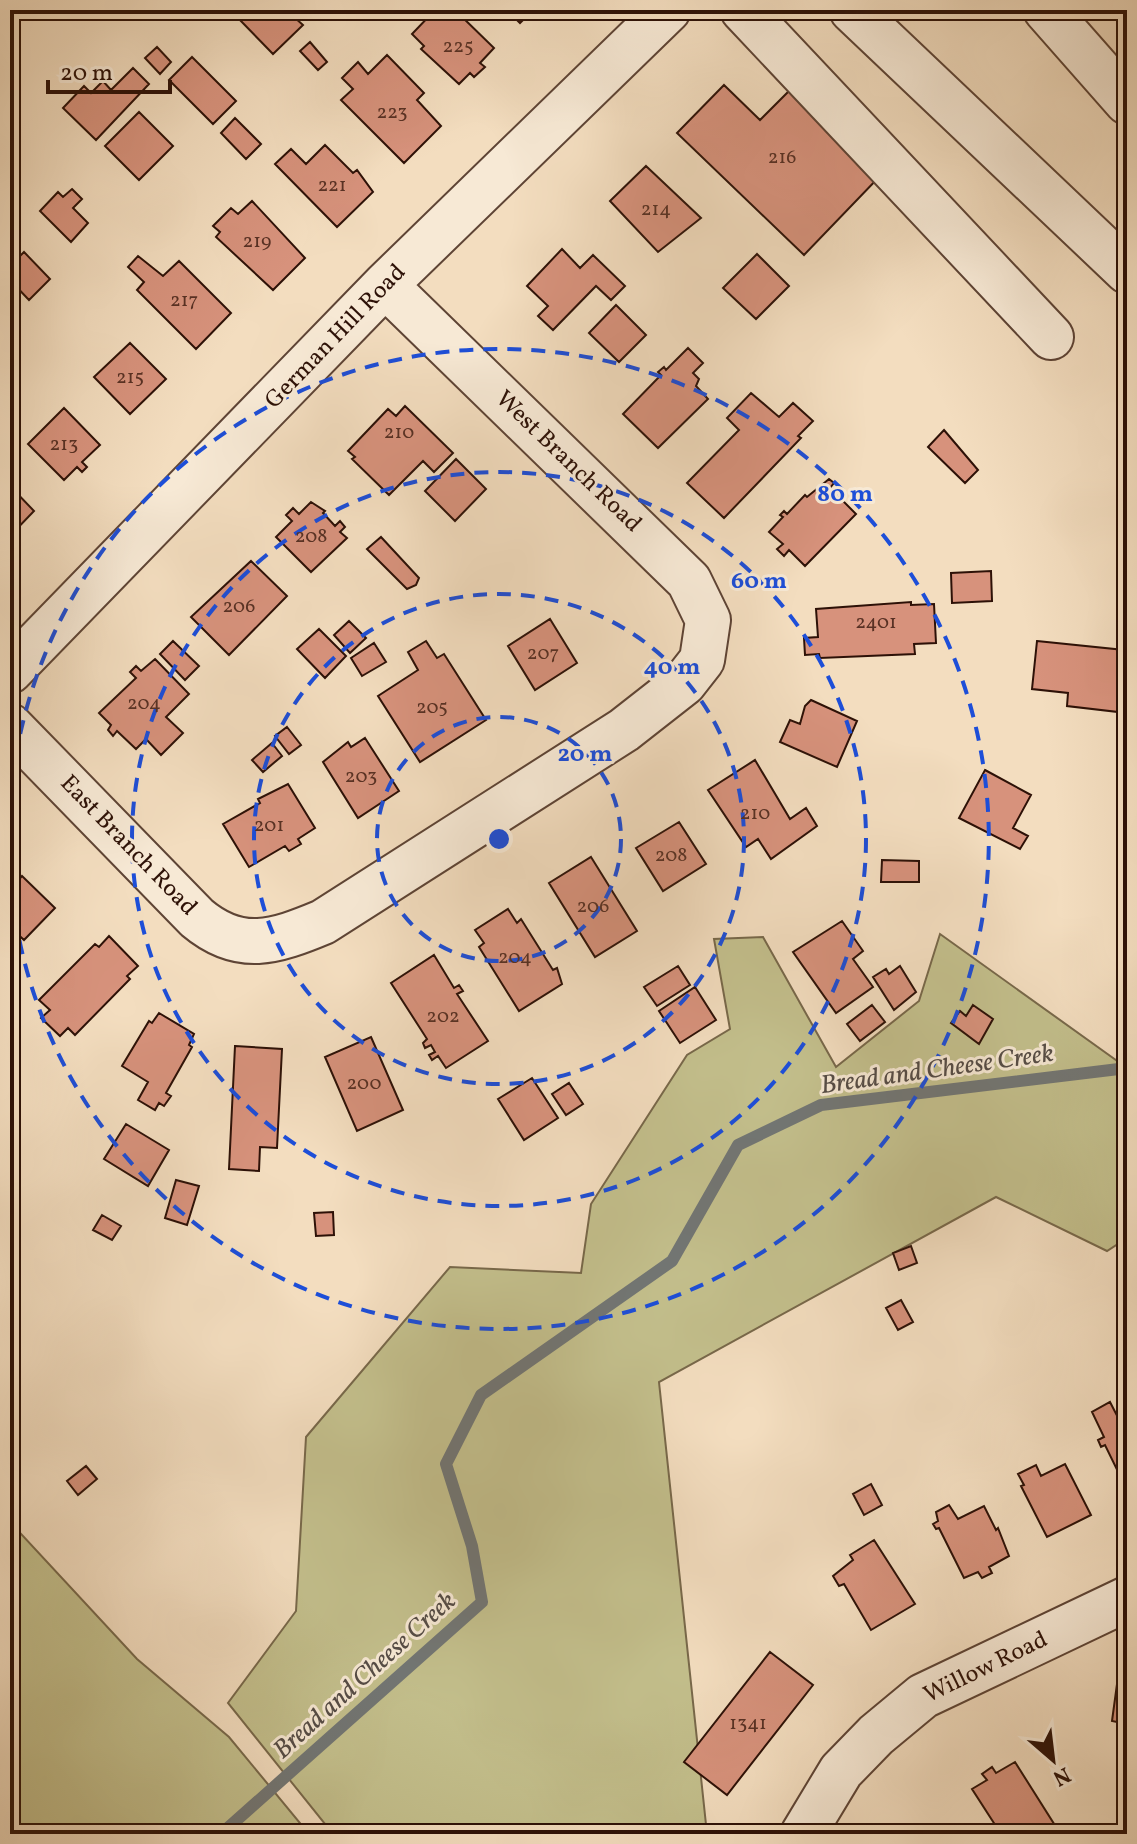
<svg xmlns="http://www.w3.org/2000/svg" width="1137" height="1844" viewBox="0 0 1137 1844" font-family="Vollkorn,serif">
	<rect width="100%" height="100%" fill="#f3ddbf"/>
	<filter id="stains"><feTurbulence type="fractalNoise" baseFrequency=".0025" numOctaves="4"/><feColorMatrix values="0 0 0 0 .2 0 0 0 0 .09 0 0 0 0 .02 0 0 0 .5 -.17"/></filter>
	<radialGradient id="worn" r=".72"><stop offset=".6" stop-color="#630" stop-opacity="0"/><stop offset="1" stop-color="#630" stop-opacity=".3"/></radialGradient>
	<path fill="#c3bf8c" stroke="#78684a" stroke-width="2" d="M940,934L1127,1068V1238L1107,1251L996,1197L659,1382L707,1834H333L228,1703L296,1611L306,1437L450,1267L581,1273L591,1204L687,1055L730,1029L714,939L763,937L836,1067L919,1001Z
		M10,1522L137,1659L229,1737L309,1834H10Z"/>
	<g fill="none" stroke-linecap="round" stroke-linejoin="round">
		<path stroke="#727674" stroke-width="12" d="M221,1834L482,1602L472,1546L446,1464L481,1395L672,1261L738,1145L821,1105L1127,1068"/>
	</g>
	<path fill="#d7927c" stroke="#2d1107" stroke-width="2" d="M247,10H302L294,17L303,25L273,54L238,18Z
		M435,10H449L455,16L458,13L494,48L480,63L485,67L474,77L470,73L459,84L421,49L424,46L412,34Z
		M507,10H549L540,18L533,10L520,23Z
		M310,42L327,62L318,70L300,51Z
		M157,47L171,62L160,74L145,58Z
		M387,55L424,93L417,100L441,126L404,163L341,100L353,89L342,78L358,62L368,74Z
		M192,57L236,101L213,124L169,80Z
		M133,68L149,84L96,140L63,108L84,86L91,93L103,81L111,90Z
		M724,85L760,120L790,90L880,176L804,255L677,133Z
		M139,112L173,146L139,180L105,146Z
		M235,118L261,144L246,159L221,133Z
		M325,145L353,173L357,170L373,192L337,227L275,164L291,149L306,164Z
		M646,166L701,218L658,252L610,201Z
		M72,189L82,199L73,208L88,223L71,242L40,211L58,192L63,197Z
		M252,201L305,258L273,290L216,237L220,232L213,226L231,208L238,214Z
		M562,249L580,268L593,255L625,286L611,300L596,286L553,330L538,316L548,306L527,286Z
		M24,252L50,279L29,300L10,280V266Z
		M757,254L789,286L756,319L723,288Z
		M138,256L163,276L179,261L231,313L196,349L137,290L144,282L128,267Z
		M616,305L646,335L619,362L589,333Z
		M130,343L166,379L130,414L94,377Z
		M688,348L703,363L693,373L699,379L696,386L708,399L658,448L623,414L661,375L658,372L664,367L666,370Z
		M751,393L779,417L793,403L813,421L798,436L801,438L724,518L687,483L739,430L727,418Z
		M405,406L453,453L434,472L423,461L389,495L352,459L355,457L348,451L388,409L396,416Z
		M64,408L100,445L82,462L87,467L82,472L77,467L64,480L28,444Z
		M944,430L978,470L965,483L928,447Z
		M456,459L486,489L455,521L425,491Z
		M829,479L834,483L830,488L856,514L805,566L789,550L784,556L777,549L783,544L769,532L783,517L780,515L784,511L787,514L805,495L807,497Z
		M10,486L34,511L10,536Z
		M311,502L325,511L323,513L335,526L340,521L345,527L340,532L347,538L311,572L276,537L292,521L286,515L293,508L299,514Z
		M381,537L419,578L416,585L407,589L367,549Z
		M251,561L287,596L229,655L191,617Z
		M991,571L992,601L952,603L951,573Z
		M911,602V605L934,604L936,643L914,644L915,654L820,658L819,654L805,655L804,638L818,637L816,609Z
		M550,619L577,663L535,690L508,646Z
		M349,621L366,638L350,653L334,635Z
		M319,629L346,656L325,678L297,649Z
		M173,641L199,666L185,680L160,654Z
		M426,641L437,658L444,654L486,720L420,762L378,696L418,670L408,652Z
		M1037,641L1124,650L1127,713L1067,706L1068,693L1032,689Z
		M374,643L386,662L362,676L351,658Z
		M155,659L189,694L166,717L183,733L161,755L146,739L136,749L117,731L113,736L108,730L111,725L99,713L136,678L130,672L136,666L141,671Z
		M811,700L857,721L837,767L780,742L790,720L800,724L805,706Z
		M287,727L301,745L289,754L275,736Z
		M365,738L399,791L358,818L323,762L348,742L351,747Z
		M272,743L282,756L263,772L252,760Z
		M755,760L790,819L806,808L817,826L771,859L758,839L746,847L708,790Z
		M985,770L1031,795L1013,828L1028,836L1020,849L959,818Z
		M288,784L315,828L298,839L301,844L289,851L285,846L249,867L223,824L260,803L258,799Z
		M679,822L706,864L663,891L636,848Z
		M591,857L637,931L595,957L549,883Z
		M10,860L17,867L11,879L10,878Z
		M882,860L919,861V882H881Z
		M22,876L55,908L24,940L10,927V889Z
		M508,909L517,923L521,919L553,970L557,968L562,984L519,1011L479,947L484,943L475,930Z
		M842,921L863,951L853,959L873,987L836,1013L793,952Z
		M109,936L138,966L127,976L130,979L75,1035L68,1028L60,1036L41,1018L50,1010L39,1000L95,944L99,947Z
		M434,955L454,988L459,985L463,991L457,994L488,1041L446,1068L438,1056L432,1060L429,1055L435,1052L431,1045L425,1048L423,1043L427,1039L391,983Z
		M678,966L690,985L657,1006L644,987Z
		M900,966L916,992L894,1010L873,977L886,969L889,974Z
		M695,987L716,1020L680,1043L659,1011Z
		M872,1005L885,1022L860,1041L847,1024Z
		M973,1005L993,1019L979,1044L951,1023L960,1011L966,1016Z
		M159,1013L194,1034L189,1045L192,1047L166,1093L171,1096L164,1106L159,1103L155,1110L138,1100L148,1082L122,1066L149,1021L152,1023Z
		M371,1037L403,1110L357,1131L325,1057Z
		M235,1046L282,1049L277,1148L260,1147L259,1171L229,1169Z
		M532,1078L558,1118L524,1140L498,1099Z
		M569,1083L583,1104L566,1115L552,1094Z
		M126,1124L169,1150L148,1186L104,1159Z
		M176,1180L199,1186L187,1225L165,1218Z
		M333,1212L334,1235L316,1236L314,1213Z
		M102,1215L121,1226L112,1240L93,1230Z
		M911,1246L917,1263L899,1270L893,1253Z
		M901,1300L913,1322L898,1330L886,1308Z
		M1110,1402L1127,1435V1490L1105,1445L1101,1447L1098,1440L1104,1437L1092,1412Z
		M1065,1464L1091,1515L1047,1537L1021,1486L1024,1485L1018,1474L1036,1465L1041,1476Z
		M86,1466L97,1479L78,1495L67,1481Z
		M871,1484L882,1505L864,1515L853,1494Z
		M949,1505L958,1519L984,1506L996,1530L998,1528L1009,1556L989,1567L992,1573L982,1578L978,1572L964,1578L939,1528L936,1529L933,1524L938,1521L936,1512Z
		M874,1540L915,1604L871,1630L844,1584L839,1586L833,1576L853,1560L850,1555Z
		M770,1652L813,1685L727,1795L684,1762Z
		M1122,1667L1127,1668V1683L1120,1682Z
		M1117,1684L1127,1685V1724L1112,1721Z
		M1015,1762L1056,1827L1044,1834H1001L972,1789L987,1780L982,1774L992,1767L996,1773Z"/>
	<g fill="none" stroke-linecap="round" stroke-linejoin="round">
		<defs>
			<path id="minor" d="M743,10L1051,337
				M852,10L1127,271
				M1046,10L1127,102
				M10,671L385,285L668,10
				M10,726L197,918C240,954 275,942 323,922L624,730L684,683L702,660L708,620L689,581L385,285
				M803,1834L841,1771L876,1735L923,1696L1127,1599"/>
		</defs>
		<use href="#minor" stroke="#5e4435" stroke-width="48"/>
		<use href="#minor" stroke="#f7e9d5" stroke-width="44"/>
	</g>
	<g fill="none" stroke="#1d4ed8" stroke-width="4" stroke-dasharray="14 10">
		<circle cx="499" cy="839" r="122"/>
		<circle cx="499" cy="839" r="245"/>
		<circle cx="499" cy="839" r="367"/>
		<path d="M10 805A490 490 0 1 1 10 873"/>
	</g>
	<g text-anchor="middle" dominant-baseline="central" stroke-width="6" stroke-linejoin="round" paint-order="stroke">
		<g font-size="20" fill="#583124">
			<text x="458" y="47">225</text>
			<text x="392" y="113">223</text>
			<text x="782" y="158">216</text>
			<text x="332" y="186">221</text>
			<text x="656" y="210">214</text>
			<text x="257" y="242">219</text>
			<text x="184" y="301">217</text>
			<text x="130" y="378">215</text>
			<text x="399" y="433">210</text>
			<text x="64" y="445">213</text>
			<text x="311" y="537">208</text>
			<text x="239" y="607">206</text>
			<text x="876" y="623">2401</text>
			<text x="543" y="654">207</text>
			<text x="144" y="704">204</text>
			<text x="432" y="708">205</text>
			<text x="361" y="777">203</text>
			<text x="755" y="814">210</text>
			<text x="269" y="826">201</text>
			<text x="671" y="856">208</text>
			<text x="593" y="907">206</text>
			<text x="515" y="958">204</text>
			<text x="443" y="1017">202</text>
			<text x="364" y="1084">200</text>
			<text x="748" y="1724">1341</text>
		</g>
		<g font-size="24" fill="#2d1107" stroke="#f7e9d5">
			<text transform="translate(336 337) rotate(-46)">German Hill Road</text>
			<text transform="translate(568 462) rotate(44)">West Branch Road</text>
			<text transform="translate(128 846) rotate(46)">East Branch Road</text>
			<text transform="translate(986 1668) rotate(-26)">Willow Road</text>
		</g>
		<g font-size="26" font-style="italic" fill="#554c46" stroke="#f7e9d5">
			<text transform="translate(937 1070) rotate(-8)">Bread and Cheese Creek</text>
			<text transform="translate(365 1676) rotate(-42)">Bread and Cheese Creek</text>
		</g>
	</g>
	<circle cx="499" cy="839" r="12" fill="#1d4ed8" stroke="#f7e9d5" stroke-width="4"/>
	<g font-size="24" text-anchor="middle" font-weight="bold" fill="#1d4ed8" stroke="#f7e9d5" stroke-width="6" stroke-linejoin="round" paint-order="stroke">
		<text x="845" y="501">80 m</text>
		<text x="759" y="588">60 m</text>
		<text x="672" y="674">40 m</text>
		<text x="585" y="761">20 m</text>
	</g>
	<rect width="1137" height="1844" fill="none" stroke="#f3ddbf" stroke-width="40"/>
	<rect x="12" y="12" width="1113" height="1820" fill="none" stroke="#2d1107" stroke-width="4"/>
	<rect x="20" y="20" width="1097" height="1804" fill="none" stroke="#2d1107" stroke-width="2"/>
	<g transform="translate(1053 1760) rotate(152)" stroke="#f7e9d5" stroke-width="6" paint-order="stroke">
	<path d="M0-6L14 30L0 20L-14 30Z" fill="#2d1107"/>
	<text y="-12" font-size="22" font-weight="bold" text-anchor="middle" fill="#2d1107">N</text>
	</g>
	<path d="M48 80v12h122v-12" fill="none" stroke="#2d1107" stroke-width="4"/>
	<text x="60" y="80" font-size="24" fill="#2d1107" stroke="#f7e9d5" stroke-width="6" paint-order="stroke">20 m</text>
	<rect width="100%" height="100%" filter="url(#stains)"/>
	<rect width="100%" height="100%" fill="url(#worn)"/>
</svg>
